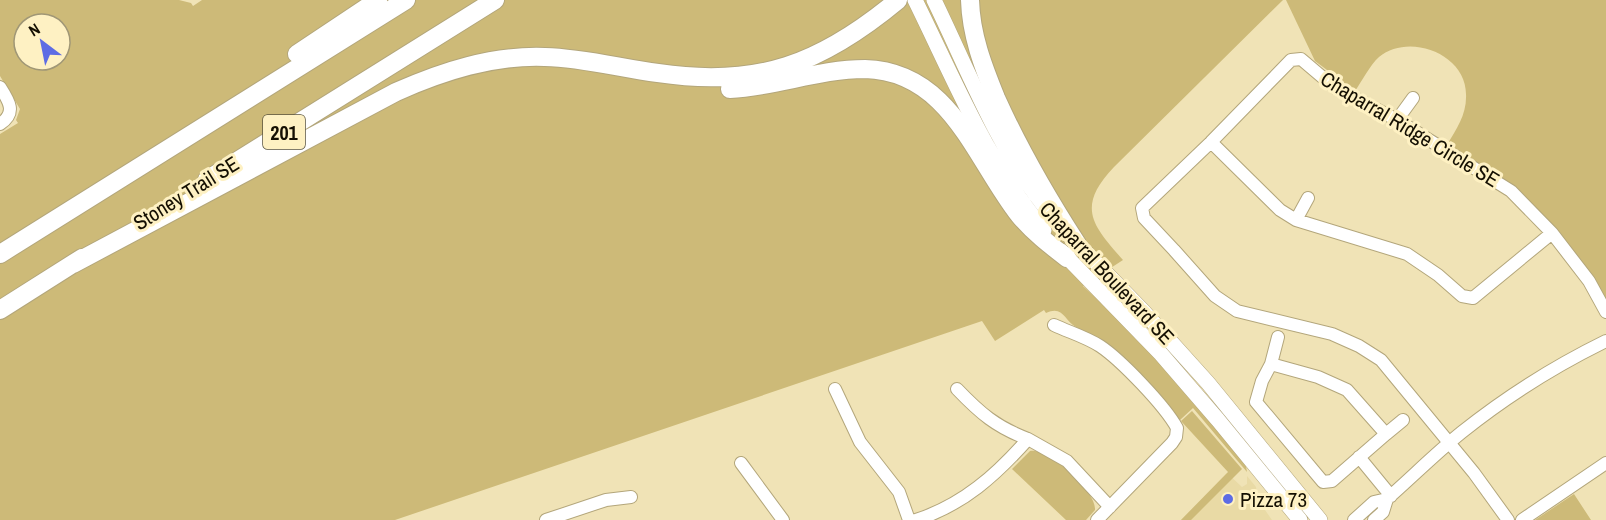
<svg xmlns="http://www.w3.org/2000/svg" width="1606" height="520" viewBox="0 0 1606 520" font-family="'Archivo Narrow',sans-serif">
	<rect width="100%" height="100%" fill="#f0e3b6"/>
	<path fill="#e9daa5" d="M1227,473L1242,487L1247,484V476L1256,487L1258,500L1272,520H1181Z"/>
	<path fill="#cdba78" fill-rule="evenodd" d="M0,0H179L191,3L193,6L202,0H1283L1114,167C1076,207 1092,225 1123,260L1083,286L1134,333L1245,461L1247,472L1193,408L1180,420C1157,393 1135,362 1105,342C1096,336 1085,333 1076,327C1064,320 1063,305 1046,313L1044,310L995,341L982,321L395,520H0V134L18,123L16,120L20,109L0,76ZM24,24H60V60H24Z
		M1286,0H1606V300L1488,170L1447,145C1457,128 1467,114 1466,94C1466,54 1409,32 1379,57C1370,65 1362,81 1355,91L1315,61Z
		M1192,411L1242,469L1191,520H1181L1228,472L1181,421Z
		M1030,451C1050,448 1097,492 1095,510L1086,520H1066L1012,469Z
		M1574,494L1591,520H1535Z"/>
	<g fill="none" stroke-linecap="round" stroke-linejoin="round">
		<defs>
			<path id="minor" d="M0,87C9,101 17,113 0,124
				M1397,120L1413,98
				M1211,142L1280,210L1296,220L1407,254L1438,275L1462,296L1473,298L1552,233
				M1296,220L1308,198
				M1054,325C1069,332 1086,337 1100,346C1121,360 1165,406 1177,428L1176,437L1172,443L1097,520
				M1271,364L1318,377L1347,390L1386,434L1332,481L1323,482L1256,402L1262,381L1271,364L1278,337
				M835,389L860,442L899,492L909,520
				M957,389C980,413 996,427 1028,439
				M1386,434L1403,420
				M1359,457L1391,496
				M741,463L783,520
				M546,520L606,500L631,497
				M916,520C963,505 996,475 1028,439L1067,461L1110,507
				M1354,520L1374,502L1387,499C1412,477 1436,453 1462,432C1507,396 1555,366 1606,341
				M1374,520L1383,512L1387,499
				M1508,520L1474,473L1381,360L1359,346L1332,334L1237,311L1215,296L1174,250L1144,218L1142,208L1211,142L1291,60L1301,59L1334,87L1397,120L1511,191L1552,233L1589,281L1606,312
				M1522,520L1606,463"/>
			<path id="major" d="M915,0C954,79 987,162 1044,230
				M934,0C969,72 998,150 1049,212
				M1071,237L1144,312L1208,383L1320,520
				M1061,251L1161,354L1218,420L1300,520"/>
			<path id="highway" d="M970,0C971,35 983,66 996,98C1019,149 1046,196 1077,244
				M297,54L378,0
				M730,89C775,87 819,69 865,69C950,71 975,159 1019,215C1033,232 1050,245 1067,258
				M207,180L495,0
				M0,254L406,0
				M73,264L396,92C443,71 493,55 545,57C584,58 620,68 658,73C758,88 821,64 898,0
				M0,310L82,258"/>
		</defs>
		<use href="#minor" stroke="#b3a67b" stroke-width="14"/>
		<use href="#major" stroke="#b3a67b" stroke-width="16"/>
		<use href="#highway" stroke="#b3a67b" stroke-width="20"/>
		<use href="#minor" stroke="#fff" stroke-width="12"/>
		<use href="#major" stroke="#fff" stroke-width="15"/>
		<use href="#highway" stroke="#fff" stroke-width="18"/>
	</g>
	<circle fill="#5d6ce4" stroke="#fef1c3" stroke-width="2" cx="1228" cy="499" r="6"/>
	<g text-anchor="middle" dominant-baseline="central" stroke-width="6" stroke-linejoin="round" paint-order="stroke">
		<rect fill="#fef1c3" stroke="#5a533c" stroke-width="1.5" x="263" y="115" width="42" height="34" rx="4.5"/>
		<g font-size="20" font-weight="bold" fill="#140f02">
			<text x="284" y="132">201</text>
		</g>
		<g font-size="21" fill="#140f02" stroke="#fef1c3">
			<text transform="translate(1410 129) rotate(31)">Chaparral Ridge Circle SE</text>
			<text transform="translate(186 193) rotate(-32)">Stoney Trail SE</text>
			<text transform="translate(1107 273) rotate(47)">Chaparral Boulevard SE</text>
		</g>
		<g font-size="21" fill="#140f02" stroke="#fef1c3" text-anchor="start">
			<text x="1240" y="499">Pizza 73</text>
		</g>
	</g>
	<g transform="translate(42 42) rotate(328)"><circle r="28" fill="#fef1c3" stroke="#a09776" stroke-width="1.5"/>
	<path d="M0-4.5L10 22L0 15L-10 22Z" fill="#5d6ce4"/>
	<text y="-9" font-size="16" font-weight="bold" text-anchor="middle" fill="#140f02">N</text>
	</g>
</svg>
